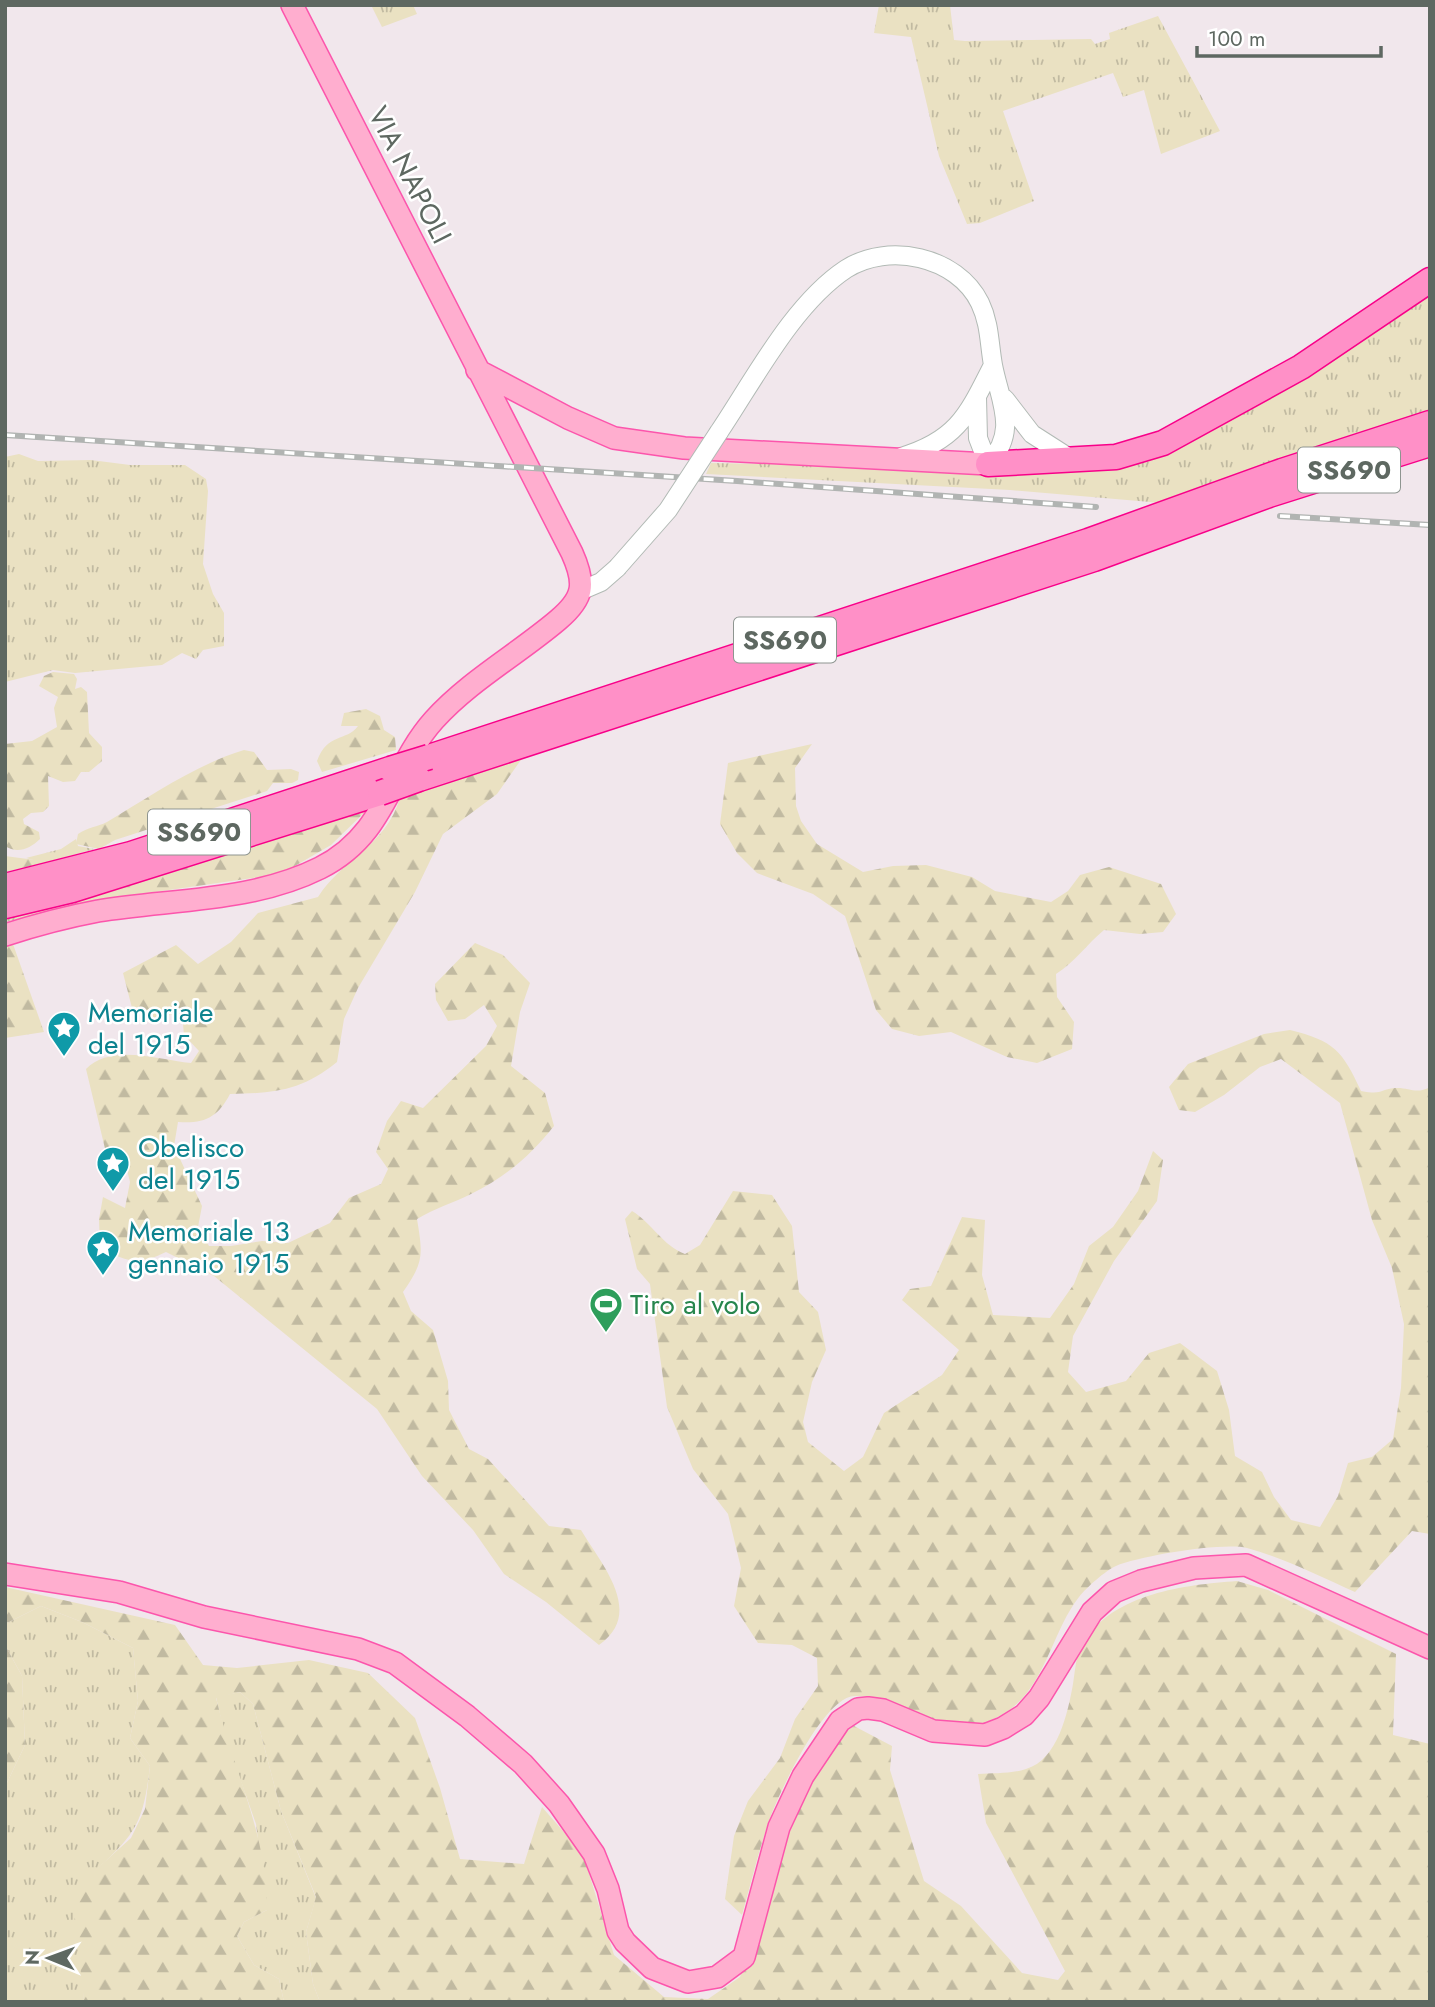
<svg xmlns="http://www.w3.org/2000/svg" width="1435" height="2007" viewBox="0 0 1435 2007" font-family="Jost,sans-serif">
	<defs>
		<pattern id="grass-tufts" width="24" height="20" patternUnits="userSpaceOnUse" patternTransform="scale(1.75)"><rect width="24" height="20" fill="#eae1c2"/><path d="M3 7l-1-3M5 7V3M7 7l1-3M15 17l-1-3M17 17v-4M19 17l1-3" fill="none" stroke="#c1baa1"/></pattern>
		<pattern id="forest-firs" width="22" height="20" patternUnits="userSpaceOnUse" patternTransform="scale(1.75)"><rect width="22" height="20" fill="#eae1c2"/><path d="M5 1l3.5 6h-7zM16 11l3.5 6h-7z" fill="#c1baa1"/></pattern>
	</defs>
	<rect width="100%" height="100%" fill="#f1e7ec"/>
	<path fill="url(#grass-tufts)" d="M371,5H413L417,14L382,27Z
		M879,5H950L954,40L965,41L1091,39L1095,44L1110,39L1109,33L1158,16L1220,131L1161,154L1144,90L1123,97L1113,73L1003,111L1034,201L980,223L967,224L939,156L911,37L874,33Z
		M1430,290V413L1162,503L1010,490L706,474L711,463L1081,470L1128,464Z
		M19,454L38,461L91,460L130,465H185L206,479L208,491L203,564L213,594L224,613V646L203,650L196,659L182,653L162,665L75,673L53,670L5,682V457Z
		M76,839L78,846L94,849L44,863L26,858L61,849Z
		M120,885V897L5,922V915Z
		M41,1606L82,1622L133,1648L138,1701L130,1738L150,1766C143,1826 135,1834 92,1874L82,1964L84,2002H5V1787L25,1745L22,1676L5,1645V1624Z
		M240,1692L253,1704L281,1811L316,1898L306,1932L313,1984L320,2002H284L279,1979L254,1965L237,1936L244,1922L267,1910L256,1824L225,1736L216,1697Z"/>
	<path fill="url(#forest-firs)" d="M53,672L74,674L77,679L75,689L81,687L87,692L89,733L102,747V761L89,772H81L75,781L63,782L48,776L49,806L43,812L31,813L23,819L24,824L39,832L40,839C30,849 17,854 5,846V744L32,741L57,727L54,708L58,697L39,686L44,676Z
		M366,709L380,716L384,730L395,737L396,750L322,772L317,761C328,732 346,742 358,726H341L344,713Z
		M812,744L795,768L796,806L801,821L817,844L863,872L893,866L926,865L972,877L995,891L1051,902L1068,891L1080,875L1109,867L1161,884L1176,914L1163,932L1140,934L1104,930C1087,944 1075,962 1056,974L1057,997L1074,1022L1072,1049L1037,1063L1007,1057L951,1032L919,1036L892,1029L876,1010L845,916L813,894L757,873L737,853L720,824L728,763Z
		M244,750L254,752L267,770L291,769L299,772L298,780L292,783H273L267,791L115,840L99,849L76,844L78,834C88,827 97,827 107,822C151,796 195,765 244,750Z
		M523,757L497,794L443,834L415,892L358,988L344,1019L337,1062C301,1091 275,1093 230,1094C218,1117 205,1124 178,1122L174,1146L202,1206L198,1227L209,1246H231L262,1241L288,1243L330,1223L349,1198L381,1184L388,1169L376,1152L387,1121L401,1101L423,1108L486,1046L497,1026L484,1005L465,1019L448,1021L436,1000L435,984L475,943L503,955L530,983L520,1012L511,1066L545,1093L554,1126C531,1155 506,1177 471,1194C453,1203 435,1208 417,1219C423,1255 424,1262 403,1292L411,1311L433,1330L448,1381L449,1410L469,1449L488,1459L549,1526L581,1530C602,1565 645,1613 599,1645L546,1602L504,1574L473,1530L422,1476L377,1409L214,1276L166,1252C137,1266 128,1262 100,1248L99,1219L103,1197L125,1208L130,1182L127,1170L107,1157L86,1069C111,1043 159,1060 191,1063L199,1051L184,1035L182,1013L154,1018L132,1008L123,973L176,945L198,964L231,942L258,913L318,897C344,857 385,847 400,798Z
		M368,809L331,845L281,874L120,897V885Z
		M5,856L43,861L44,863L5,872Z
		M13,944L44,1032L5,1038V947Z
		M1290,1030C1334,1041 1342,1050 1361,1091C1383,1095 1378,1090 1395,1088C1409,1087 1416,1095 1430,1087V1534L1412,1531L1355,1592C1319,1576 1284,1558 1247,1548C1223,1542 1139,1556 1116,1566C1105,1571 1087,1587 1079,1597C1052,1631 1045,1688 1006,1712C947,1750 913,1696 855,1696C824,1696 780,1791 770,1818C759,1849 751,1883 742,1915L725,1899L734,1836L748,1801L780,1758L795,1719L818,1686L817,1658L792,1645L758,1643L734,1606L741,1568L728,1514L693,1469L667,1407L650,1284L637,1269L625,1219L632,1211C652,1223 663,1246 685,1254L700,1245L733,1191L772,1195L792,1226L799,1292L818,1312L826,1350L812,1382L803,1422L808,1442L844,1471L863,1457L884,1413L942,1375L959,1350L902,1300L910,1289L931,1286L962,1217L985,1220L982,1275L993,1315L1050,1318L1074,1284L1089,1246L1113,1227L1138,1191L1153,1151L1163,1160L1157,1201L1114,1261L1073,1336L1068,1372L1086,1392L1126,1381L1149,1353L1180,1343L1217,1371L1229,1410L1235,1456L1262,1472L1274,1497L1291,1520L1320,1527L1338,1496L1348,1463L1372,1457L1393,1439L1401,1388L1404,1324L1392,1268L1372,1220L1340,1103L1281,1059L1260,1067L1224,1095L1195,1112L1179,1110L1169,1087L1188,1064L1264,1034Z
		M1237,1581L1268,1590L1396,1654L1393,1735L1430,1744V2002H320L313,1984L306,1932L316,1897L281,1811L253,1704L240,1692L216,1698C233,1769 268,1836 267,1910L244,1922L237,1936L254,1965L279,1979L284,2002H84L74,1909L91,1874L131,1838L145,1809L150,1766L130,1738L138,1701L133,1648L82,1622L41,1606L5,1624V1587L175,1625L203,1665L237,1668L309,1660L368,1673L415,1718L440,1788L460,1859L524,1864L542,1807L583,1854L614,1955L664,1997L708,1999L740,1977L758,1926L780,1835L837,1739L854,1726L892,1746L890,1770L924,1881L961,1906L1022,1973L1058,1980L1065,1971L986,1823L978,1774C993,1773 1011,1774 1026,1769C1058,1760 1068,1712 1073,1684C1075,1672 1076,1653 1083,1642C1115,1593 1184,1585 1237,1581Z
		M5,1645L22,1676L25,1745L5,1787Z"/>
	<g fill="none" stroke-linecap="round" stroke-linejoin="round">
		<defs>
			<path id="minor" d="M1005,399L1032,434L1071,459
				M719,432C754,380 793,304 846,269C888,242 957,256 980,303C990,324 989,343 993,365C1000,402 1019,431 988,464L978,438L977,398
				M901,457C958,440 968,414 993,365
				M580,591L601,582L617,568"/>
			<path id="major" d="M477,370L568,418L614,438L684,448L988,464
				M5,935C36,925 66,917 98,911C171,899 252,902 320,868C388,834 390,769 434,720C469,681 518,654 558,620C584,598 586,584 572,553L292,5
				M5,1574L119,1592L204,1617L358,1649L395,1663L467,1716L523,1764L559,1804L594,1854L608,1889L618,1931L625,1942L652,1968L688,1982L717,1977L744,1957L779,1827L803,1776L840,1721L858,1709L868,1708L883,1710L933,1731L985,1735L1003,1728L1024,1715L1039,1698L1092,1612L1114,1592L1141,1581L1194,1568L1246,1565L1430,1648"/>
			<path id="highway" d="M988,464L1116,457L1163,443L1301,367L1430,280
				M429,757L1088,541L1282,471L1430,423
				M419,779L1094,559L1269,495L1430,444
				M5,886L131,854L390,769
				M5,906L72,890L380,793"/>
		</defs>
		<use href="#minor" stroke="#b2bab5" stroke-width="20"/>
		<use href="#major" stroke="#fc55ac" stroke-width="24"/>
		<use href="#highway" stroke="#f80089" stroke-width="27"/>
		<use href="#minor" stroke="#fff" stroke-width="18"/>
		<use href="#major" stroke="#ffaecf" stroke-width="21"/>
		<use href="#highway" stroke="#ff90c7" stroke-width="24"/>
		<defs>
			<path id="rail" d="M5,435L737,481L1096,507
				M1280,516L1430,525"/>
		</defs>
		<use href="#rail" stroke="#b1b4b2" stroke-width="6"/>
		<use href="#rail" stroke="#fff" stroke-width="3.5" stroke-dasharray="10" stroke-linecap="butt"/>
		<defs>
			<path id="minor-bridge" d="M617,568L668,510L719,432"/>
			<path id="highway-bridge" d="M390,769L429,757
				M380,793L419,779"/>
		</defs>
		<use href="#minor-bridge" stroke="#b2bab5" stroke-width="20" stroke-linecap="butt"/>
		<use href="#highway-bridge" stroke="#f80089" stroke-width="27" stroke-linecap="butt"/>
		<use href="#minor-bridge" stroke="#fff" stroke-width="18"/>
		<use href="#highway-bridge" stroke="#ff90c7" stroke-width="24"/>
	</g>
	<defs>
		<symbol id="sight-pin" viewBox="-11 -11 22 30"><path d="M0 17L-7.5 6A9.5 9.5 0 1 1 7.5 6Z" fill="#0f9aa8" stroke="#fff"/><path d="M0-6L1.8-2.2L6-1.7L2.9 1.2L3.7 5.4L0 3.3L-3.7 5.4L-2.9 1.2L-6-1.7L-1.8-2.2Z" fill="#fff"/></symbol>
		<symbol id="stadium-pin" viewBox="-11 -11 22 30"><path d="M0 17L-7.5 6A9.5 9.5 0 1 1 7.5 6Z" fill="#2e9e5b" stroke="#fff"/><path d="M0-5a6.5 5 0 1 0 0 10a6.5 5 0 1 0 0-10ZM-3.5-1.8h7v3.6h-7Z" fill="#fff"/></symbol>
	</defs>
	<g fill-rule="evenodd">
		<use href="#sight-pin" x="45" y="1009" width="38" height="52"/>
		<use href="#sight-pin" x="94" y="1144" width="38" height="52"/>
		<use href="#sight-pin" x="84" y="1228" width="38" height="52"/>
		<use href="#stadium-pin" x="587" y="1285" width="38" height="52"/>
	</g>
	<g text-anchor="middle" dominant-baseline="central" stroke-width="5" stroke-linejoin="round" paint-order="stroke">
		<g fill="#fff" stroke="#8e9590" stroke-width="2">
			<rect x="1298" y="447.5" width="102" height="45" rx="5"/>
			<rect x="734" y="617.5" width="102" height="45" rx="5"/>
			<rect x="148" y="809.5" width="102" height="45" rx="5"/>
		</g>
		<g font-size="26" font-weight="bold" fill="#5e6861">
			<text x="1349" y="470">SS690</text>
			<text x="785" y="640">SS690</text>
			<text x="199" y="832">SS690</text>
		</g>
		<g font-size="28" fill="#5e6861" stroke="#fff">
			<text transform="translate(410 175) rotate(63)">VIA NAPOLI</text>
		</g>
		<g font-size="28" fill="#0d838f" stroke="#fff" text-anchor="start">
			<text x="88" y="1012">Memoriale<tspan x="88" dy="32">del 1915</tspan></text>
			<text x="138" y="1147">Obelisco<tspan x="138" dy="32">del 1915</tspan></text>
			<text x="128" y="1231">Memoriale 13<tspan x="128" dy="32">gennaio 1915</tspan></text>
		</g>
		<g font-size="28" fill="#27864d" stroke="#fff" text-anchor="start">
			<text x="630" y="1304">Tiro al volo</text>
		</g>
	</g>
	<rect width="1435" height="2007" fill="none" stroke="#5e6861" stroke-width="14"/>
	<g transform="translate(49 1958) rotate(271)" stroke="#ffffff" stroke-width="5" paint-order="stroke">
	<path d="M0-5L12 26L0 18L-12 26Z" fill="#5e6861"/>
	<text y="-10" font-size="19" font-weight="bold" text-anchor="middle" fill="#5e6861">N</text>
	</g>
	<path d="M1197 46v10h184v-10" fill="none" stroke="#5e6861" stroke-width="3.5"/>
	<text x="1208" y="46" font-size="21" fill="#5e6861" stroke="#ffffff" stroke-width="5" paint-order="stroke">100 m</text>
</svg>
